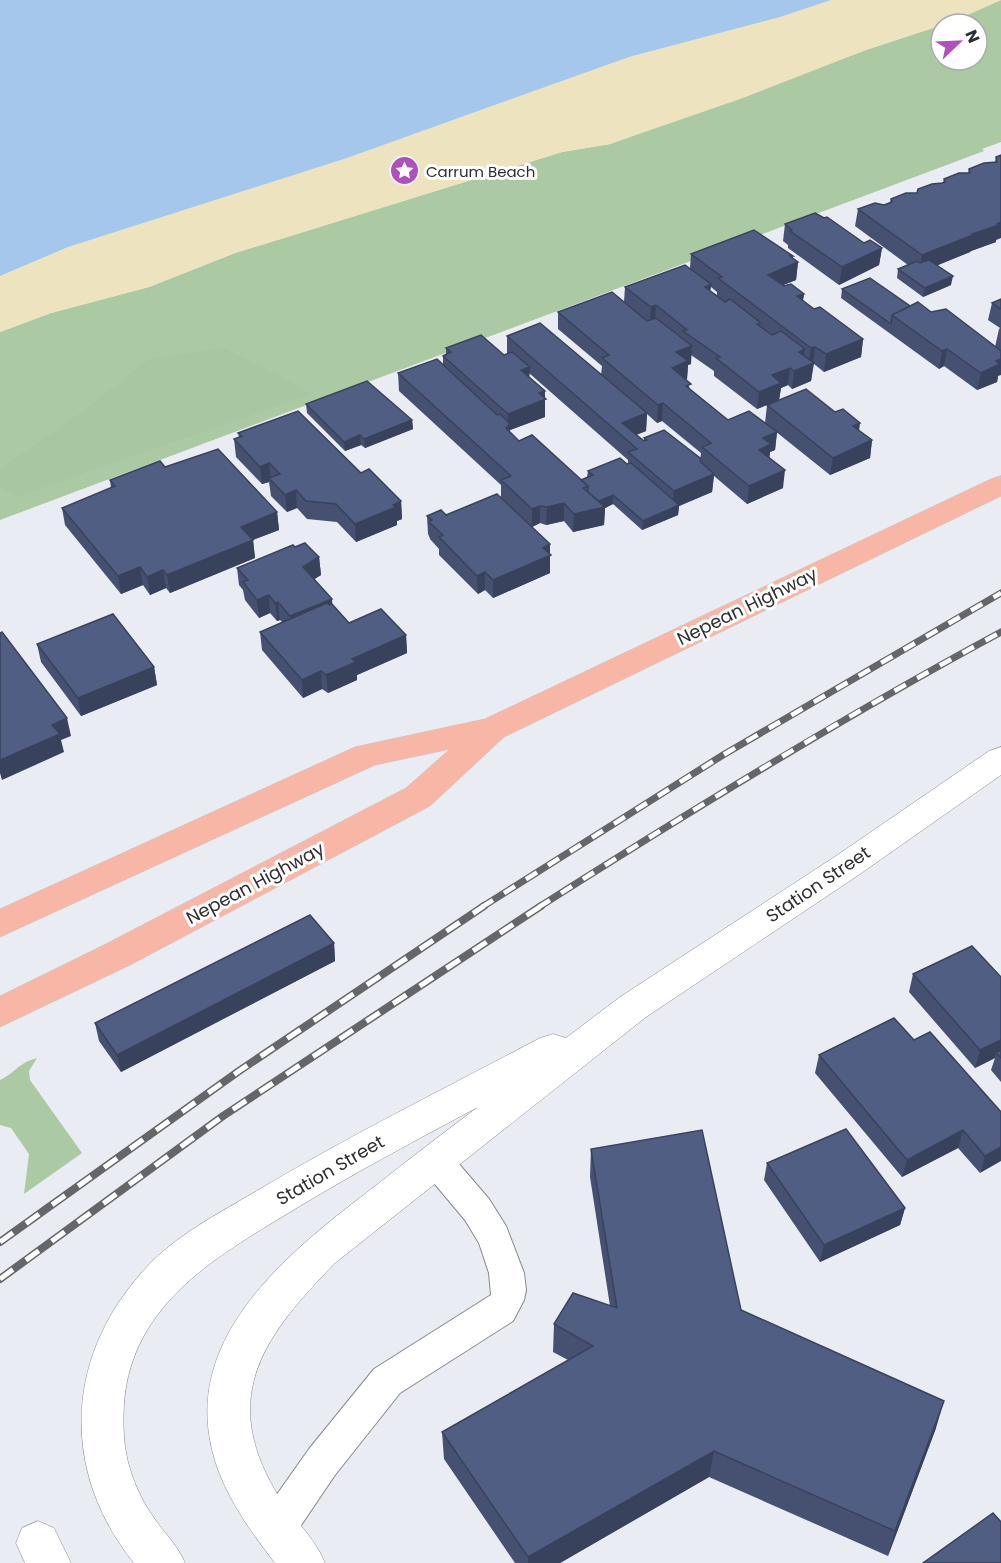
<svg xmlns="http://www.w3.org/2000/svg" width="1001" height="1563" viewBox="0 0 1001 1563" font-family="Poppins,sans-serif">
	<rect width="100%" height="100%" fill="#eaecf4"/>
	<path fill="#abcaa4" d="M1001,0V142L982,149L984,151L0,520V332L51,313L149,287L235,253L562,152L610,144L866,50L941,25V60H977V24H945Z
		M37,1058L29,1071L30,1080L82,1153L24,1194L29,1154L11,1128L0,1125V1080C17,1072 16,1064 37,1058Z"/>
	<path fill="#a8c7a1" d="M223,348L278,374L309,395L16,497L0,486V469L86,409L149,359Z"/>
	<path fill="#ede3be" d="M831,0H1001L952,22L866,50L743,98L610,144L562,152L235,253L149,287L51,313L0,332V276L68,247L347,158L629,57L780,17Z"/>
	<path fill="#a5c7eb" d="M0,0H831L780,17L629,57L347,158L68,247L0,276Z"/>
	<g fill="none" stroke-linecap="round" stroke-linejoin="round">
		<defs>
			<path id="service" d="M435,1146L447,1150L489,1199L506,1226L524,1273L526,1290L524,1300L513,1321L400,1393L335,1475L289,1543L275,1549L261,1543L256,1530L261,1517L309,1449L374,1369L491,1295L489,1273L479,1243L465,1220L423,1170L418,1160L423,1150Z"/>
			<path id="minor" d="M38,1521L54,1528L71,1563H25L16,1543L22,1528Z"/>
			<path id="tertiary" d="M1001,747V775L860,874L646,1017L335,1263C266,1334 218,1394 276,1492C291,1517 314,1536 325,1563H275C247,1527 218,1486 210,1440C189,1328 297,1246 374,1187C408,1160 443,1133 478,1107C418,1139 358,1171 300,1206C221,1254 132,1301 124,1403C123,1422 123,1443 128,1462C133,1481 141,1499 152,1515C163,1532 177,1544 185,1563H134C60,1471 65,1357 144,1270C175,1235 220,1213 260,1189C351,1135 446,1088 540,1038L553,1034L566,1038L620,997L836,856L989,751Z"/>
			<path id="trunk" d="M1001,476V496L504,737L430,806L130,965L0,1027V996L104,945L406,788L450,749L375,765L0,937V909L355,747L485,719L991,479Z"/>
		</defs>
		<use href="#service" stroke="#86888f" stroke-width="2"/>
		<use href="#minor" stroke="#86888f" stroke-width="1"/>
		<use href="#tertiary" stroke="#86888f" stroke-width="1"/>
		<use href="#trunk" stroke="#c8c9c9" stroke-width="1"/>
		<use href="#service" fill="#fff" fill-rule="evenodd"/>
		<use href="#minor" fill="#fff" fill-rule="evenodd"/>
		<use href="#tertiary" fill="#fff" fill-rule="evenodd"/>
		<use href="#trunk" fill="#f8b6a6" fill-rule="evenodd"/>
		<defs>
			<path id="rail-far1" d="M482,907L723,755L1001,593
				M539,907C690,811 843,717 1001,632"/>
			<path id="rail" d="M0,1242L239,1071L484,906
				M0,1279L223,1116L541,906"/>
		</defs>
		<use href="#rail-far1" stroke="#65666a" stroke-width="7"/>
		<use href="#rail" stroke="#65666a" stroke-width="8"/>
		<use href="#rail-far1" stroke="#fff" stroke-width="4.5" stroke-dasharray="13" stroke-linecap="butt"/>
		<use href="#rail" stroke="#fff" stroke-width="5" stroke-dasharray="16" stroke-linecap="butt"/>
	</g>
	<path fill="#465172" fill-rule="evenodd" d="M1001,155L996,242L971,251L970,252L937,265L951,285L923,297L897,278L898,269L908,265L855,226L858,209L884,205L890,202L891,199L917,193L943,183L944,179L968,173L969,169L995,162L996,157Z
		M785,224L864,243L882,248L879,265L839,285L788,248V245L783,241Z
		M691,254L793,256L792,258L798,262L796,280L783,285L804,294L803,301L814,309L863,339L861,357L824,372L814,364L811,381L792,389L788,385L781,388L779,400L757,409L714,376V371L691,355V364L688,365L687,379H686L690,389L728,420L777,432L775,450L770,452L769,458L783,488L747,504L714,476L712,492L679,506L678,515L642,530L613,504L605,508L604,525L573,532L564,521L546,525L540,523L532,527L501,498V485L399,391L398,373L443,365V356L446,354V348L504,355L507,354V336L601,375L602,366L558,329V312L624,302L625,287L690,268ZM711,287L717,292V295L710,291ZM529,373L628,460V464L588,471L587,477L581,480L519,441L510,432V430L545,417V391L529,377ZM647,414L657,423L662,421L701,453L700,461L644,438V441L636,435L646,431Z
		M870,278L998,376L997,382L977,390L944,366L939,369L841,298L842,289Z
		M1001,299V351L995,347L999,329L1000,328L988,320L992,303Z
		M306,404L412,420L413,429L365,448L361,445L345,451L307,413Z
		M767,405L835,412L872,440L870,458L830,475L765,423Z
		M238,433L361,473L401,501L402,519L397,521V525L356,542L337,522L307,519L297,508L287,512L271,496L269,482L262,484L236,457L234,439L239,437Z
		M165,467L277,512L279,530L253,540L255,558L170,593L166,588L150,595L143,585L121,594L65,525L62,508L111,488L110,480Z
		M446,515L550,554V573L493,598L485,590L478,594L439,555V549L430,539L429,536L428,534L427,516Z
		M295,547L319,557L321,575L314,579L332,599V604L349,623L406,635L407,653L357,675V680L328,693L322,689L303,698L262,650L260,632L282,622L280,620L277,621L270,613L259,618L245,600L243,590L239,585L237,568Z
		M37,644L154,667L157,685L81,716L41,662Z
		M334,943L335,961L121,1072L99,1041L95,1023Z
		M913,974L1001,977V1082L991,1070L995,1058L975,1068L909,992Z
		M819,1055L1001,1112L980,1173L958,1148L902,1177L815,1073Z
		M591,1149L741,1310L936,1428L888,1556L709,1477L560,1563H515L444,1459L442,1432L568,1360L553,1352L554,1324L610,1306L590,1177Z
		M767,1163L905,1208L900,1225L820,1262L764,1180Z"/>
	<path fill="#39425c" d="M1001,222V238L996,240V242L971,251L970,252L919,273L922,255Z
		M882,248L879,265L839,285L842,267Z
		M790,256H793L792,265L798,262L796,280L766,292L768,275Z
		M953,276L951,285L923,297L925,288Z
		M711,284L709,302L705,287Z
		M804,294L801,311L797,296Z
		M656,305L655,323L650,324L651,307Z
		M863,339L861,357L824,372L826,354Z
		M692,346L691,364L688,365L687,379L671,386L672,368L676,352Z
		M815,347L811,381L792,389L794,371L808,365L811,348Z
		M805,349L803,366L799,352Z
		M947,349L944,366L939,369L942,351Z
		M1001,359V375L998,376L997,382L977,390L981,373L996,361Z
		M530,367L529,385L521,370Z
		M790,368L788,385L781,388L779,400L757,409L759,392L772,375Z
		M545,391V417L510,430V441L506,428L508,426V414L539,393Z
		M663,403L662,421L657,423L658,405Z
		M647,413L646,431L626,439L622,423Z
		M412,420L413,429L365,448L364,439Z
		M860,423L858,440L853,426Z
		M777,432L775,450L770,452L769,462L759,450L763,438Z
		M360,435L361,445L345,451L344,442Z
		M872,440L870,458L830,475L833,458Z
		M269,463L271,480L269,478V482L262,484L260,467Z
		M785,470L783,488L747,504L749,486Z
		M714,474L712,492L679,506L678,515L642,530L643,521L672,508L674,491Z
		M296,490L297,508L287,512L285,495Z
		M613,495V504L605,508L604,525L573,532L574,514Z
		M401,501L402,519L397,521V525L356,542L355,524Z
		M564,503V521L546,525L547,507Z
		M540,506V523L532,527V509Z
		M277,512L279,530L253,540L255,558L170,593L167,575L241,527Z
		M550,544V573L493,598V580L543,548Z
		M319,557L321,575L305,585L303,567Z
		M140,567L143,585L121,594L118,576Z
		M163,570L166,588L150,595L147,577Z
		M485,572V590L478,594L477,576Z
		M269,595L270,613L259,618L257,600Z
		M332,599L333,617L292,633L290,616Z
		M278,602L280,620L277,621L275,603Z
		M406,635L407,653L357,675V680L328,693L326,675L352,659Z
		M154,667L157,685L81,716L78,698Z
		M321,671L322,689L303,698L302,680Z
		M67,718L71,736L61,740L64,752L2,780L0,773V760L52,725Z
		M334,943L335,961L121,1072L117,1055Z
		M1001,1040V1055L996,1052L995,1058L975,1068L980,1050Z
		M963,1130L958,1148L902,1177L907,1160Z
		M1001,1147V1161L980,1173L985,1156Z
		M905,1208L900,1225L820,1262L824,1245Z
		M944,1401L936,1428L888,1556L895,1531Z
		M714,1451L709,1477L560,1563H528V1557Z"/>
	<path fill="#515e84" stroke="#39425c" stroke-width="1.5" d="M1001,155V222L997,224L999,225L972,234L973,235L922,255L858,209L875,203L884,205L892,202L891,199L906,193H917L918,189L932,184L942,183L945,182L944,179L959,173H970L969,169L984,163L997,162L996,157Z
		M815,213L824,218L827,217L864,243L870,240L882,248L842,267L790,231L792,230L785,224Z
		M754,230L793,256H790L798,262L768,275L784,286L791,284L804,294L797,296L814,309L820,307L863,339L826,354L815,347L811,348L718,278L722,277L691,254Z
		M929,260L953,276L925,288L898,269L917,261L920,263Z
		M685,265L711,284L705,287L725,302L730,299L761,323L757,324L772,335L781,331L805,349L799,352L814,363L794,371L790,368L772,375L781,383L759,392L716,358L720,357L683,331L687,330L656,305L651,307L625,287Z
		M870,278L910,306L892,315L891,324L842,289Z
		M612,292L647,321L656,318L692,346L676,352L688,361L672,368L691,384L686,386L728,420L749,411L777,432L763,438L771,444L759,450L785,470L749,486L702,447L711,443L663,403L658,405L602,358L609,355L558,312Z
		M1001,299V309L992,303Z
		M918,302L931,312L946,309L1001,351V359L996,361L1000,364L981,373L947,349L942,351L892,315Z
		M540,323L647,413L622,423L644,441L647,440L644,438L664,430L700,458L701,462L714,474L674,491L628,452L637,449L507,336Z
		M481,335L504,355L512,352L530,367L521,370L545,391L539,393L546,399L508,414L443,356L451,352L446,348Z
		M437,359L497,415L500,414L510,424L506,428L519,441L532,435L588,486L583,488L605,507L574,514L564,503L547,507L540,506L532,509L501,480L511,476L398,373Z
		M367,381L412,420L364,439L360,435L344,442L306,404Z
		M806,389L835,412L843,409L860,423L853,426L872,440L833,458L767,405Z
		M298,411L361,473L369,469L401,501L393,505L396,507L355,524L336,504L306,501L296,490L285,495L269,478L280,474L269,463L260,467L234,439L242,436L238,433Z
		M218,449L277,512L241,527L253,540L167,575L163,570L147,577L140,567L118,576L62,508L115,486L110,480L160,461L165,467Z
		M620,458L627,464L631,463L679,505L643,521L613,495L599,501L588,492V486L581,480L593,475L588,471Z
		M497,494L550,544L543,548L551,555L493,580L485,572L477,576L439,537L443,535L429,522L432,520L427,516L441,510L446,515Z
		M305,543L319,557L303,567L332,599L290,616L278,602L275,603L269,595L257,600L243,582L248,580L237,568L293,545L295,547Z
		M327,603L329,605L332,604L349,623L381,609L406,635L352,659L356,662L326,675L321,671L302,680L260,632Z
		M113,614L154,667L78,698L37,644Z
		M2,632L67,718L52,725L60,734L0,760V633Z
		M310,915L334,943L117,1055L95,1023Z
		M972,946L1001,977V1040L980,1050L913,974Z
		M894,1018L914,1040L930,1032L1001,1112V1147L985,1156L963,1130L907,1160L819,1055Z
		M1001,1050V1058L996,1052Z
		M846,1129L905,1208L824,1245L767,1163Z
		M702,1130L741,1310L944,1401L895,1531L714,1451L528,1557L442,1432L593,1346L554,1324L573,1293L617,1308L591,1149Z
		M993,1513L1001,1522V1563H923Z"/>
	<defs>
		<symbol id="sight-disc" viewBox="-11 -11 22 22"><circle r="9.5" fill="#b051bb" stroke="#fff"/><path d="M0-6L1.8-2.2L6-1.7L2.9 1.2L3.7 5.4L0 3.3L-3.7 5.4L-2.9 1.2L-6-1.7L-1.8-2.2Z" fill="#fff"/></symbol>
	</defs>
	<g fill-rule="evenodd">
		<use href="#sight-disc" x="388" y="154" width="33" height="33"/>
	</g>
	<g text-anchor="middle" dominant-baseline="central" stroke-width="6" stroke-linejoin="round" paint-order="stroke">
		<g font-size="15" fill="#2d2e30" stroke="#fff" text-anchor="start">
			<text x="426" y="171">Carrum Beach</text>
		</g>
		<g font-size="18" fill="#2d2e30" stroke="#fff">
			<text transform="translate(747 606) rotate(-26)">Nepean Highway</text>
			<text transform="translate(255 883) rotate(-28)">Nepean Highway</text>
			<text transform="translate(818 884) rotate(-34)">Station Street</text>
			<text transform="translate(330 1170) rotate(-30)">Station Street</text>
		</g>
	</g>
	<g transform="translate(959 42) rotate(67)"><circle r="28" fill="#ffffff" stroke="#ababac" stroke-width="1.5"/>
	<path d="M0-4.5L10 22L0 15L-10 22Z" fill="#b051bb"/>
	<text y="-9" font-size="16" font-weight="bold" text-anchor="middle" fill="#2d2e30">N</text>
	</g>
</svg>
